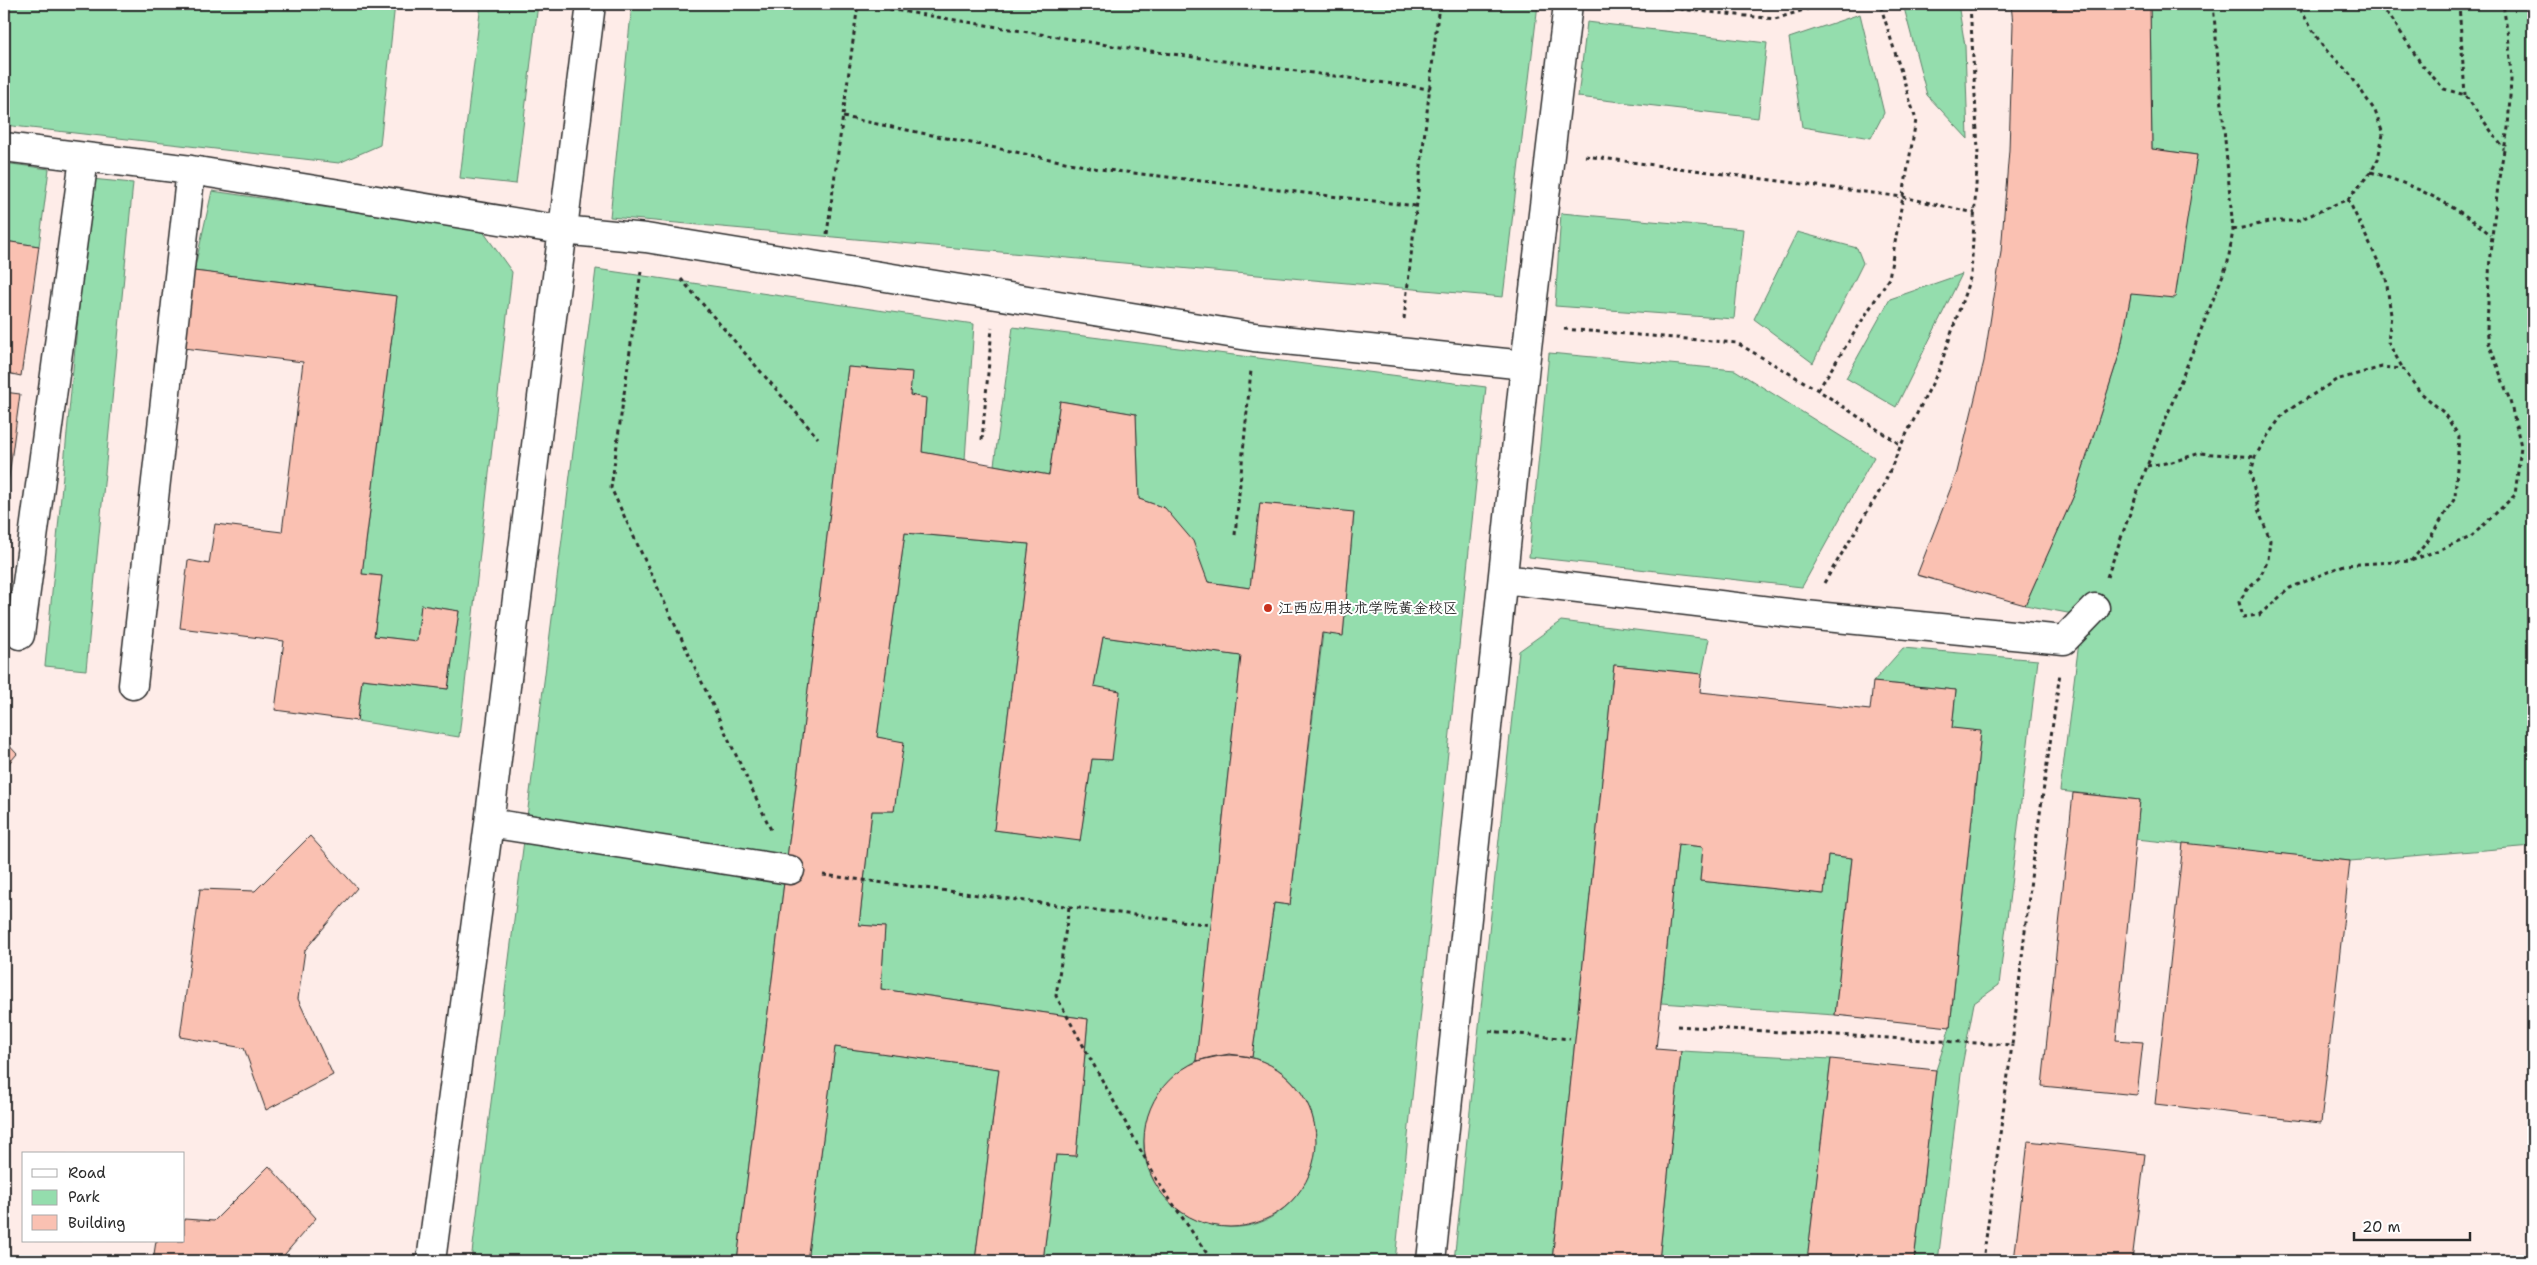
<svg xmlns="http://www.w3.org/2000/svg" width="2537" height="1265" viewBox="0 0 2537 1265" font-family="'Shantell Sans','LXGW WenKai TC',sans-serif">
	<rect width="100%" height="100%" fill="#fff"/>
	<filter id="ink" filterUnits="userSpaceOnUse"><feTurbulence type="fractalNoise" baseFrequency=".02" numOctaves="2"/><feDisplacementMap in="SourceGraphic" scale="10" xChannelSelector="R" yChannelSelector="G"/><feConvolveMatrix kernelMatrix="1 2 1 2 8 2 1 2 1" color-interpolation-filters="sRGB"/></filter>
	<g filter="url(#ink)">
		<path fill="#feece8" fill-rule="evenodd" d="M4,4H2531L2533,62V1261H4ZM24,1154H184V1241H24Z"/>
		<path fill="#94ddad" stroke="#60846c" d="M4,4H395L380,145L339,163L4,125Z
			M481,4H538L516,184L460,178Z
			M632,4H1538L1503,297L610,217Z
			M1903,4H1958L1965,46L1968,139L1927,95Z
			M2150,4H2533V846L2350,861L2136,839L2140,800L2060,791L2079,642L2073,614L2025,605L2075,493L2120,352L2131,294L2197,155L2152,149Z
			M1860,14L1884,113L1871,138L1802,127L1789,38Z
			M1587,22L1767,43L1758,118L1578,97Z
			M4,163L49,169L39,246L4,241Z
			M91,179L133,183L86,670L45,666Z
			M212,191L482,230L512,272L459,737L357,721L362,679L448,689L459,611L421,605L417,641L374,636L382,576L362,574L397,296L194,271Z
			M1561,213L1743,229L1734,319L1555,306Z
			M1797,232L1857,248L1863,263L1813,363L1754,319Z
			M596,269L974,324L965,460L922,452L926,399L910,395L911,372L848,367L737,1261H471Z
			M1962,274L1896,407L1846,378L1890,299Z
			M1013,327L1486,387L1395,1261H1043L1056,1155L1076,1156L1088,1019L881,989L885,927L859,925L872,811H894L903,743L877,737L905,533L1029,544L994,830L1080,840L1092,759L1112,760L1094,686L1103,637L1241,656L1196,1061C1165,1079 1146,1105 1144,1143C1143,1166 1155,1186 1171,1203C1180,1214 1194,1219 1207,1223C1292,1250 1351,1142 1291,1080C1280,1068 1266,1063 1252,1057L1274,903L1290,905L1323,633L1343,635L1354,513L1260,503L1250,588L1208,582L1165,508L1139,499L1136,414L1060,401L1049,475L994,465Z
			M1549,353L1735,370L1874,457L1802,587L1529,557Z
			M1561,621L1709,639L1702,674L1614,665L1552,1261H1454L1519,651Z
			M1903,648L2038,660L1999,985L1974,1003L1962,1066L1938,1261H1914L1936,1070L1950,1027L1981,732L1952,728L1956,690L1873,682Z
			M1678,844L1703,847L1700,881L1823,894L1828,855L1852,858L1835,1015L1661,1003Z
			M835,1047L999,1069L975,1261H807Z
			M1681,1051L1831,1059L1807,1261H1659Z"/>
		<path fill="#fac1b2" stroke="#2b2b2b" d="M2011,4H2150L2152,149L2197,155L2175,298L2131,294L2120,352L2075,493L2025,605L1917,575L1957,472L1984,361L2001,252L2009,150L2013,24Z
			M4,241L39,246L21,376L7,373L4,392L20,394L4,514Z
			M194,271L397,296L362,574L382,576L374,636L417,641L421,605L459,611L448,689L362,679L357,721L275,710L284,641L180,628L188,560L209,564L215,524L282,532L303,362L184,348Z
			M848,367L912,372L910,395L926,398L922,452L1049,475L1060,401L1136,414L1139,499L1165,508L1193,541L1208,582L1250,588L1260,503L1354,512L1343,636L1322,633L1290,905L1274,903L1252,1057L1229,1054L1196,1061L1241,656L1103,637L1094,686L1120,691L1112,760L1092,759L1080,841L994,830L1029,544L905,533L877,737L904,742L894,811H872L859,925L885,927L881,989L1088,1019L1076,1156L1056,1155L1043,1261H975L999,1069L835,1047L807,1261H737Z
			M1614,665L1702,674L1700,692L1870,710L1873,682L1956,690L1952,728L1981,731L1950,1027L1835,1015L1852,858L1828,855L1824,894L1700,881L1703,847L1678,844L1656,1049L1681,1051L1659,1261H1552Z
			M4,740L17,754L4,769Z
			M2073,793L2140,800L2116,1040L2143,1042L2137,1095L2042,1086Z
			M310,836L357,888L305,950L298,999L333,1075L266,1110L244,1048L180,1037L200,889L255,891Z
			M2183,843L2350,861L2321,1123L2155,1104Z
			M1144 1141a86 86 0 1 1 172 0a86 86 0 1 1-172 0Z
			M1831,1059L1936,1070L1914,1261H1807Z
			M2028,1141L2145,1154L2132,1261H2014Z
			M269,1166L316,1218L279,1261H153L156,1241H184V1219L214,1221Z"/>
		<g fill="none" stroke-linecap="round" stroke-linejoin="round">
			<defs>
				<path id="street" d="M4,147L191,170L562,230L646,238L1254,337L1525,365
					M1503,579L1805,615L2064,640L2095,608
					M20,635L84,158
					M133,685L191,170
					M489,823L790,870
					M431,1261L489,823L591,4
					M1431,1261L1525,365L1568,4"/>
			</defs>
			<use href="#street" stroke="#2b2b2b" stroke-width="31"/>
			<path stroke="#2b2b2b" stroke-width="3" stroke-dasharray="4 4" stroke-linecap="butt" d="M858,4L1113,46L1430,89
				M1632,4L1775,19L1823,4
				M2372,4L2390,16L2422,65L2444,89L2465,95L2504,149
				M2459,4L2465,95
				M843,117L1099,169L1416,206
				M1585,156L1903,197L1975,213
				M2371,172C2417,186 2455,205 2491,235
				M2348,199L2386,278L2391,315L2388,342L2403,369
				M2233,230L2273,221H2297L2348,199L2371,172L2378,159L2383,134L2375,111L2349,73L2323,47L2297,4
				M827,234L858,4
				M641,271L611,488L772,832
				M681,279L818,438
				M1404,319L1439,4
				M1564,329L1737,343L1818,390L1901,445
				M1818,390L1889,278L1916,120L1880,4
				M982,440L992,328
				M2147,466L2172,462L2200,453L2255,457
				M1235,535L1251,370
				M2411,561L2428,541L2455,498L2459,436L2443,412L2420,392L2403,369L2382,367L2336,380L2284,413L2268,435L2255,457L2251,473L2258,509L2270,540L2268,560L2260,577L2248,588L2239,602L2243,617L2259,615L2290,588L2344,565L2411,561L2471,537L2515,495L2521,446L2510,401L2489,343L2487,329L2490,253L2499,178L2508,128L2511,80L2509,43L2503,4
				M2107,577L2147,466L2228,262L2233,230L2213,4
				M1824,583L1884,484L1901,445L1939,370L1971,275L1978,150L1970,4
				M823,875L1212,925
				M1069,907L1056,996L1158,1182L1212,1261
				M1677,1026L2012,1045L2032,870L2060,673
				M1489,1031L1570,1039
				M1983,1261L2012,1045"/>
			<use href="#street" stroke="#fff" stroke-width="28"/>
		</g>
	</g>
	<circle fill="#c8321e" stroke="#fff" stroke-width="2" cx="1268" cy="608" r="5"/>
	<g text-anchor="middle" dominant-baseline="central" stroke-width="4" stroke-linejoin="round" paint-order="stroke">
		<g font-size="15" fill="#2b2b2b" stroke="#fff" text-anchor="start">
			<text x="1278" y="608">江西应用技术学院黄金校区</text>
		</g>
	</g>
	<rect width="2537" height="1265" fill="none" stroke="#fff" stroke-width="20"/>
	<rect x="10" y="10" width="2517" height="1245" fill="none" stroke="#2b2b2b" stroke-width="2" filter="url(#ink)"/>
	<rect x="22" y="1152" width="162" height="90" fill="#ffffff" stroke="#aaaaaa"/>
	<rect x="32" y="1169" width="25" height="8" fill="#ffffff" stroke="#aaaaaa"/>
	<text x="68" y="1178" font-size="15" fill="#2b2b2b">Road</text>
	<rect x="32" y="1190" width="25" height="15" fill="#94ddad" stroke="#aaaaaa"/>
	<text x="68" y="1202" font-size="15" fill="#2b2b2b">Park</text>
	<rect x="32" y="1215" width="25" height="15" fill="#fac1b2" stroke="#aaaaaa"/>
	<text x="68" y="1228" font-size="15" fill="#2b2b2b">Building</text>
	<path d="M2354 1232v8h116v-8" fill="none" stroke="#2b2b2b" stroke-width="2.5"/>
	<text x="2362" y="1232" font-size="15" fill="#2b2b2b" stroke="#ffffff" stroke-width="4" paint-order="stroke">20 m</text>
</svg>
